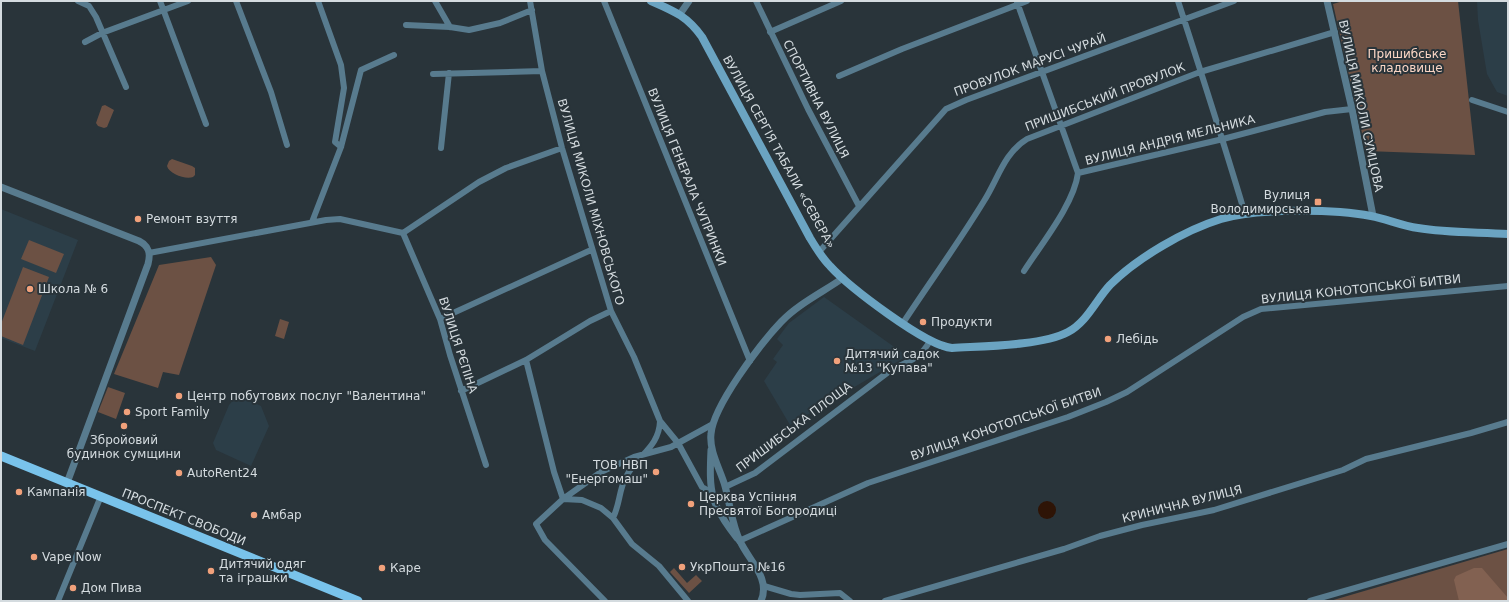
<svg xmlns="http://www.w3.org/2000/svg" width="1509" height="602" viewBox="0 0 1509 602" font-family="'DejaVu Sans',sans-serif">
	<rect width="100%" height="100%" fill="#29343a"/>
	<path fill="#2c3e48" d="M1477,1H1508V96L1497,92L1487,74L1478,20Z
		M1,209L78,240L35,351L1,338Z
		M824,297L907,356L790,425L764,381L777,362L773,359L783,345L777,339L789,323Z
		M238,395L261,406L269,426L251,466L216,450L213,443L229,405Z"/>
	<path fill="#6c5144" d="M1343,1H1458L1475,155L1366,151L1333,4Z
		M105,105L114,110L107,127L104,128L98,126L96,123L102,106Z
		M172,159L192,166L195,168V175L193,177C186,180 169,174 167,166L169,161Z
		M29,240L64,254L56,273L21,259Z
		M211,257L216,265L179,375L163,372L158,388L114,374L159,265Z
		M23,267L49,277L23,345L1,336V324Z
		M280,319L289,322L284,339L275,336Z
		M108,387L125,393L116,419L98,412Z
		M1508,549V601H1330Z
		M674,568L687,583L696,575L702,581L689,593L670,572Z"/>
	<path fill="#826151" d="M1474,568H1482L1508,598V601H1459L1454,580L1456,576Z"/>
	<path fill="#2e1406" d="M1038 510a9 9 0 1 1 18 0a9 9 0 1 1-18 0Z"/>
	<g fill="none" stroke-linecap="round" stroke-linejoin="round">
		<path stroke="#587b8e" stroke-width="6" d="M78,1L89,6L96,17L126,87
			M160,1L206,124
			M236,1L271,92L287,145
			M318,1L341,65L344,88L335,142L341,147
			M435,1L450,27
			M530,1L542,71L562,148L611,311L634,357L660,421L678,443L702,487L711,492
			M604,1L750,361
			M756,1L808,109L859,206
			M1178,1C1201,72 1224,143 1245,214
			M1017,2L1078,173
			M406,25L450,27L469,30L500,23L532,10
			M770,32L841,1
			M85,42L102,33L188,1
			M433,74L542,71
			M839,76L902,49L1027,1
			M1472,100L1508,112
			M441,148L449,73
			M312,222L341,147L361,70L394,55
			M403,233L440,319L450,355L486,465
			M403,233L479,182L506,168L562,148
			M819,252L946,109L966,100L1234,1
			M149,253L326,220L340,219L403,233
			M1024,271C1042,243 1074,204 1078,173L1223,139L1325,112L1352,109
			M440,319L591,250
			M903,323C930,282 959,242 984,201C998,179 1004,153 1027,139L1200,72L1335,32
			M526,360L554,472L563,499L582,500L601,508L613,518L632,544L659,566L688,601
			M461,391L526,360L590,321L611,311
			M725,487L755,473L891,370C911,359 918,361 930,341
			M613,518C620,504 619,489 626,477C637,455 659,448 660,421
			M739,541L868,483L1068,417L1106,402L1127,392L1243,317L1261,309L1508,286
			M764,586L791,594L800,595L840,593L850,601
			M58,601L101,496
			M605,601L545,540L536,524L563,499L601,472L634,457L671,447L713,424
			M885,601L1064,549L1100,536L1142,525L1214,510L1343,470L1366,459L1471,433L1508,422
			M1310,601L1508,544"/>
		<path stroke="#587b8e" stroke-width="7" d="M1327,1L1352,109L1373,216
			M680,14L689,1
			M1,187L139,241C149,246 151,253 148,264L67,483
			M711,450C709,492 710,504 737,538
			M761,601C771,578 749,561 740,541C732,525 730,504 725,486C720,469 709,451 711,434C713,406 761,343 781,322C798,304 823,292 843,278"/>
		<path stroke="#6ba4c2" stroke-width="8" d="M651,1C674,11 687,16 702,37L810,238C816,248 822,258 830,266C849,287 926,346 952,348C984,346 1041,346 1068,332C1087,322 1096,300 1110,285C1137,258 1185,230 1221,219C1256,208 1335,209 1371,216C1387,219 1402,226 1418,228C1447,233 1478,232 1508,234"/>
		<path stroke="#79c3eb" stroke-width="9" d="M1,456L358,601"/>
	</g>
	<g fill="#f1a17b" stroke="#29343a" stroke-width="1.5">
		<rect x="1314" y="198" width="8" height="8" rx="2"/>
		<circle cx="138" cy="219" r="4"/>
		<circle cx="30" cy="289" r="4"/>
		<circle cx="923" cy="322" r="4"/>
		<circle cx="1108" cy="339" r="4"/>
		<circle cx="837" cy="361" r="4"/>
		<circle cx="179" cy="396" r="4"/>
		<circle cx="127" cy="412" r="4"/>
		<circle cx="124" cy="426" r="4"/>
		<circle cx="656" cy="472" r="4"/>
		<circle cx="179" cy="473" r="4"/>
		<circle cx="19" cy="492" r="4"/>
		<circle cx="691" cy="504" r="4"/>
		<circle cx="254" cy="515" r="4"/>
		<circle cx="34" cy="557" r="4"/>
		<circle cx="682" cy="567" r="4"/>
		<circle cx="382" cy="568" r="4"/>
		<circle cx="211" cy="571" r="4"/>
		<circle cx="73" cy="588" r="4"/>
	</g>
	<g text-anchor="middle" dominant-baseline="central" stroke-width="4" stroke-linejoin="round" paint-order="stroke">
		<g font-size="12" fill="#fbd6c5" stroke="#29343a">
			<text x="1407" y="54">Пришибське<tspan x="1407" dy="14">кладовище</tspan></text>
		</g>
		<g font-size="12" fill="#d4dbdf" stroke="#29343a">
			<text transform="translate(1030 65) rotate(-20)">ПРОВУЛОК МАРУСІ ЧУРАЙ</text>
			<text transform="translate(1105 97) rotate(-21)">ПРИШИБСЬКИЙ ПРОВУЛОК</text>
			<text transform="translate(816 99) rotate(63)">СПОРТИВНА ВУЛИЦЯ</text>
			<text transform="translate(1361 106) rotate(78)">ВУЛИЦЯ МИКОЛИ СУМЦОВА</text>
			<text transform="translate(1170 140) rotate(-14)">ВУЛИЦЯ АНДРІЯ МЕЛЬНИКА</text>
			<text transform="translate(779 152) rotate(61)">ВУЛИЦЯ СЕРГІЯ ТАБАЛИ «СЄВЄРА»</text>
			<text transform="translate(687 177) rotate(68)">ВУЛИЦЯ ГЕНЕРАЛА ЧУПРИНКИ</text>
			<text transform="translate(591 202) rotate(74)">ВУЛИЦЯ МИКОЛИ МІХНОВСЬКОГО</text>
			<text transform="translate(1361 289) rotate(-6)">ВУЛИЦЯ КОНОТОПСЬКОЇ БИТВИ</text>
			<text transform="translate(458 345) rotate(72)">ВУЛИЦЯ РЄПІНА</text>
			<text transform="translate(1006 424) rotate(-19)">ВУЛИЦЯ КОНОТОПСЬКОЇ БИТВИ</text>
			<text transform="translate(794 427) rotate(-37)">ПРИШИБСЬКА ПЛОЩА</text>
			<text transform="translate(1182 504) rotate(-14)">КРИНИЧНА ВУЛИЦЯ</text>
			<text transform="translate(184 517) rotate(22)">ПРОСПЕКТ СВОБОДИ</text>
		</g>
		<g font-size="12" fill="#d4dbdf" stroke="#29343a" text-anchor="start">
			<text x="1310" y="195" text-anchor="end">Вулиця<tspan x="1310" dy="14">Володимирська</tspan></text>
			<text x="146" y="219">Ремонт взуття</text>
			<text x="38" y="289">Школа № 6</text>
			<text x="931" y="322">Продукти</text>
			<text x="1116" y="339">Лебідь</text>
			<text x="845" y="354">Дитячий садок<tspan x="845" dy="14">№13 "Купава"</tspan></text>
			<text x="187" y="396">Центр побутових послуг "Валентина"</text>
			<text x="135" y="412">Sport Family</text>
			<text x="124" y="440" text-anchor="middle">Збройовий<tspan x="124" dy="14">будинок сумщини</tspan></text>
			<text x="648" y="465" text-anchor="end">ТОВ НВП<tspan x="648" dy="14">"Енергомаш"</tspan></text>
			<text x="187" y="473">AutoRent24</text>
			<text x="27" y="492">Кампанія</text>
			<text x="699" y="497">Церква Успіння<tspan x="699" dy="14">Пресвятої Богородиці</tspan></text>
			<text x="262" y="515">Амбар</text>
			<text x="42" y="557">Vape Now</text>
			<text x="219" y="564">Дитячий одяг<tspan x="219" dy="14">та іграшки</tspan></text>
			<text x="690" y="567">УкрПошта №16</text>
			<text x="390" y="568">Каре</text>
			<text x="81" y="588">Дом Пива</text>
		</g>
	</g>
	<rect width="1509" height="602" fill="none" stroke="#d4dbdf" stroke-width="4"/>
</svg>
